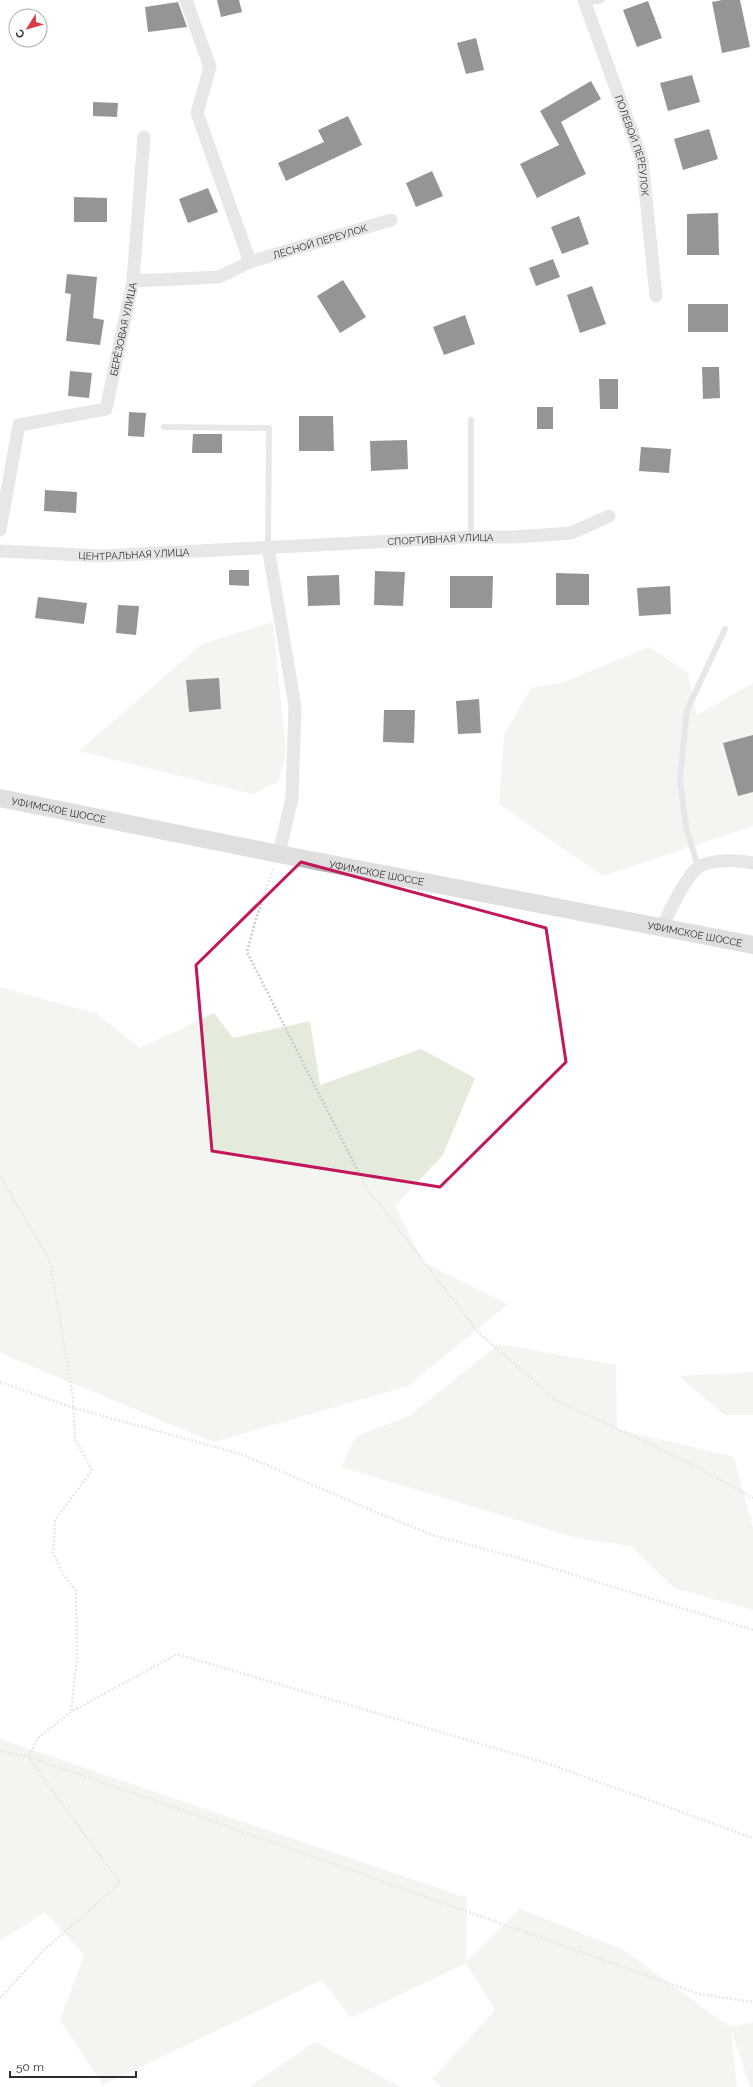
<svg xmlns="http://www.w3.org/2000/svg" width="753" height="2087" viewBox="0 0 753 2087" font-family="Raleway,sans-serif">
	<rect width="100%" height="100%" fill="#fff"/>
	<path fill="#e4ebdd" d="M273,622L286,754L278,782L253,794L79,751L202,644Z
		M649,647L688,672L697,715L753,683V826L603,876L499,804L504,735L531,688L564,682Z
		M0,987L97,1014L140,1048L214,1013L233,1038L310,1021L320,1085L421,1049L475,1078L443,1155L395,1206L424,1263L508,1304L408,1386L213,1442L0,1353Z
		M499,1344L616,1365L617,1429L734,1457L753,1528V1610L674,1588L631,1546L577,1538L341,1467L356,1436L409,1416Z
		M753,1372V1415H724L679,1376Z
		M0,1739L467,1898L466,1962L520,1909L622,1949L730,2027L753,2022V2087H750L731,2029L737,2087H442L432,2079L495,2010L466,1963L351,2018L322,1980L103,2085L60,2020L84,1955L45,1912L0,1941Z
		M315,2042L401,2087H249Z"/>
	<path fill="#151515" d="M217,0H239L242,12L221,17Z
		M722,0H740L750,47L722,53L712,2Z
		M648,1L662,38L637,47L623,10Z
		M178,2L187,27L148,32L145,7Z
		M476,38L484,70L466,74L457,43Z
		M692,75L700,102L668,111L660,83Z
		M591,81L601,99L561,122L586,174L537,198L520,164L559,145L540,111Z
		M93,102L118,103L117,117L93,116Z
		M348,116L362,145L286,181L278,163L324,142L318,130Z
		M709,129L718,159L683,170L674,139Z
		M432,171L443,196L416,207L406,183Z
		M208,188L218,212L188,223L179,199Z
		M74,197L107,198V222H74Z
		M718,213L719,255H687V214Z
		M579,216L589,244L562,254L551,227Z
		M553,259L560,277L536,286L529,268Z
		M67,274L97,277L93,318L104,320L100,345L66,341L71,294L65,293Z
		M343,280L366,317L340,333L317,296Z
		M592,286L606,324L580,333L567,295Z
		M688,304H728V332H688Z
		M465,315L475,344L444,355L433,327Z
		M702,367H719L720,398L703,399Z
		M70,371L92,373L89,398L68,396Z
		M599,379H618V409H600Z
		M537,407H553V429H537Z
		M129,412L146,413L144,437L128,436Z
		M299,416H333L334,451H299Z
		M193,434H222V453H192Z
		M407,440L408,469L371,471L370,441Z
		M641,447L671,449L669,473L639,471Z
		M45,490L77,492L76,513L44,511Z
		M229,570H249V586L229,585Z
		M375,571L405,572L403,606L374,605Z
		M556,573L589,574V605H556Z
		M339,575L340,605L308,606L307,576Z
		M450,576H493L492,608H450Z
		M670,586L671,614L639,616L637,588Z
		M38,597L87,603L84,624L35,618Z
		M118,605L139,606L136,635L116,633Z
		M219,678L221,709L189,712L186,680Z
		M479,699L481,733L458,734L456,701Z
		M384,710H415L414,743L383,742Z
		M753,735V792L738,796L723,743Z"/>
	<g fill="none" stroke-linecap="round" stroke-linejoin="round">
		<path stroke="#cbcbcb" stroke-width="2.5" stroke-dasharray="2 2" stroke-linecap="butt" d="M273,869L255,922L247,952L366,1187L478,1332L556,1400L700,1468L753,1498
			M0,1176L50,1261L73,1397L75,1439L92,1470L55,1520L53,1553L63,1574L76,1591L77,1658L71,1712
			M0,1382L74,1408L241,1454L378,1513L435,1536L519,1558L753,1630
			M0,1751L28,1757L134,1793L699,1994L753,2002
			M0,1998L43,1951L120,1883L28,1757L38,1738L71,1712L177,1654L552,1765L753,1838"/>
		<path stroke="#cbcbcb" stroke-width="6" d="M586,3L602,0
			M471,420V537
			M164,427L269,428L268,547
			M698,867L686,827L680,779L687,710L725,629"/>
		<g stroke="#cbcbcb" stroke-width="13">
			<path id="s1" d="M584,0L642,160L656,296"/>
			<path id="s2" d="M250,262L391,220"/>
			<path d="M133,281L144,137"/>
			<path id="s3" d="M0,530L19,425L106,409L133,281L219,277L250,262L197,113L210,67L186,0"/>
			<path d="M268,547L295,706L292,798L279,854"/>
			<path id="s4" d="M0,551L102,556L471,537H515L571,533L609,516"/>
			<path d="M662,927C668,914 687,874 699,867C711,859 739,860 753,863"/>
		</g>
		<path stroke="#b8b8b8" stroke-width="18" id="s5" d="M0,798L279,854L753,945"/>
	</g>
	<path d="M0 0H753V2087H0ZM301,862L546,928L566,1062L440,1187L212,1151L196,965Z" fill="#fff" fill-opacity=".55" fill-rule="evenodd"/>
	<path fill="none" stroke="#c2185b" stroke-width="3" stroke-linejoin="round" d="M301,862L546,928L566,1062L440,1187L212,1151L196,965Z"/>
	<g text-anchor="middle" dominant-baseline="central" stroke-width="4" stroke-linejoin="round" paint-order="stroke">
		<g font-size="10" fill="#2e2e2e" stroke="#fff">
			<text stroke="none"><textPath href="#s1" startOffset="154">ПОЛЕВОЙ ПЕРЕУЛОК</textPath></text>
			<text stroke="none"><textPath href="#s2" startOffset="73">ЛЕСНОЙ ПЕРЕУЛОК</textPath></text>
			<text stroke="none"><textPath href="#s3" startOffset="277">БЕРЁЗОВАЯ УЛИЦА</textPath></text>
			<text stroke="none"><textPath href="#s4" startOffset="441">СПОРТИВНАЯ УЛИЦА</textPath></text>
			<text stroke="none"><textPath href="#s4" startOffset="134">ЦЕНТРАЛЬНАЯ УЛИЦА</textPath></text>
			<text stroke="none"><textPath href="#s5" startOffset="60">УФИМСКОЕ ШОССЕ</textPath></text>
			<text stroke="none"><textPath href="#s5" startOffset="384">УФИМСКОЕ ШОССЕ</textPath></text>
			<text stroke="none"><textPath href="#s5" startOffset="708">УФИМСКОЕ ШОССЕ</textPath></text>
		</g>
	</g>
	<g transform="translate(28 28) rotate(233)"><circle r="19" fill="#ffffff" stroke="#ababab"/>
	<path d="M0-3L7 15L0 10L-7 15Z" fill="#da3c46"/>
	<text y="-6" font-size="11" font-weight="bold" text-anchor="middle" fill="#2e2e2e">С</text>
	</g>
	<path d="M10 2071v6h126v-6" fill="none" stroke="#2e2e2e" stroke-width="2"/>
	<text x="16" y="2071" font-size="12" fill="#2e2e2e" stroke="#ffffff" stroke-width="3" paint-order="stroke">50 m</text>
</svg>
